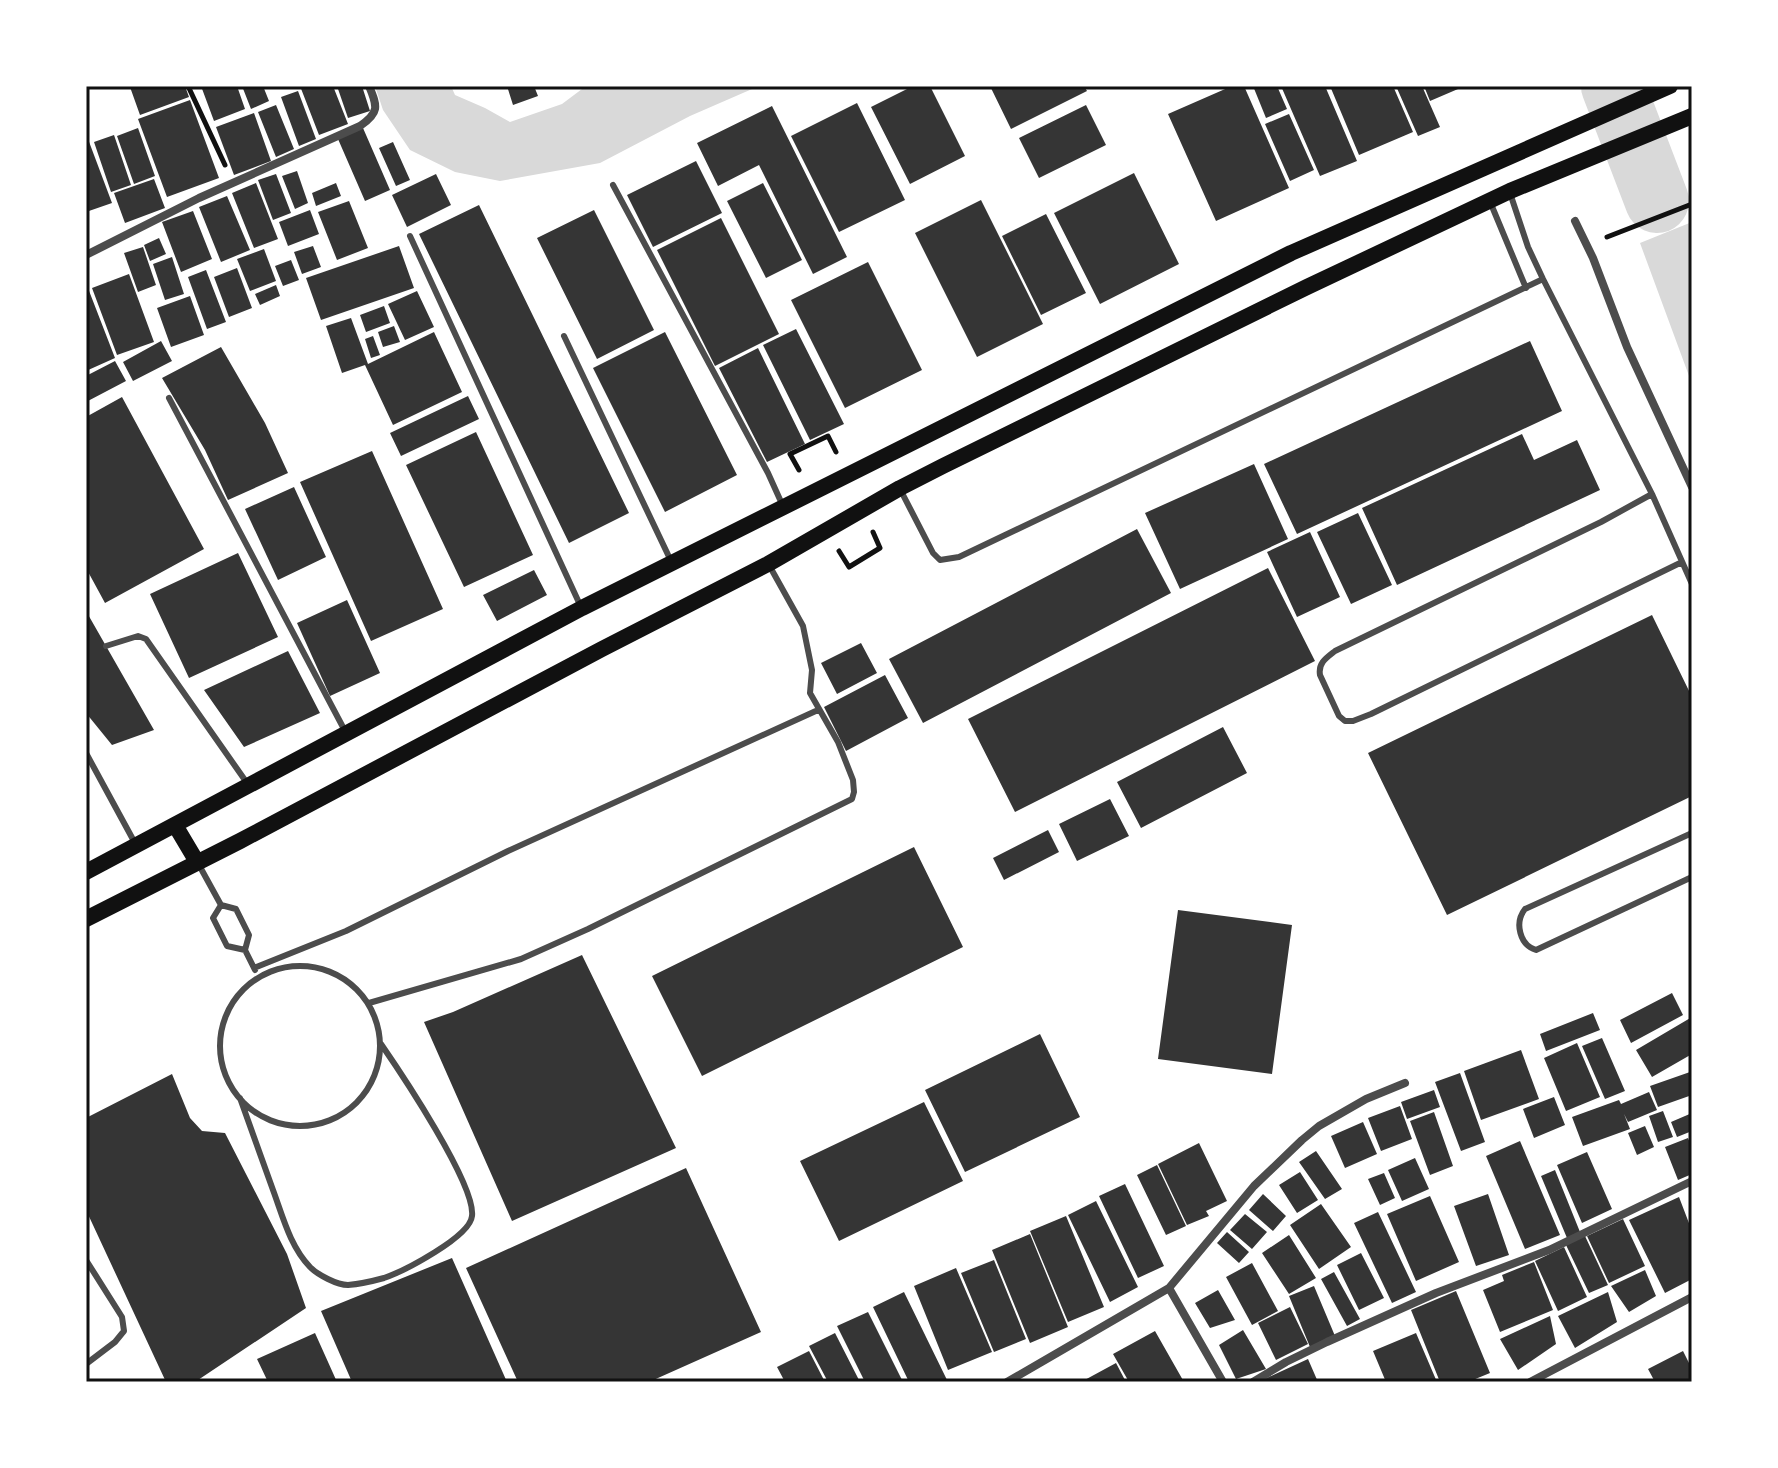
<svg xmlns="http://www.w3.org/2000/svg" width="1778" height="1468" viewBox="0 0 1778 1468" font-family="'PT Sans',sans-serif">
	<rect width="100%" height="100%" fill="#fff"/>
	<path fill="#d9d9d9" d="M375,86H451L455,95L485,108L510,122L562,104L586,86H759L690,116L600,163L500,181L455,172L410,150L383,110Z
		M1692,222V384L1640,243Z"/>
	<path fill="#fff" d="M1575,86H1633L1631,90L1584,112L1581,109Z"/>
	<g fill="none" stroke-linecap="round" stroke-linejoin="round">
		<path stroke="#d9d9d9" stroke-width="64" d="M1613,86L1657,201"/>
	</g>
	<path fill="#353535" d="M132,86H185L189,97L140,115L130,87Z
		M201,86H237L245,109L214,121Z
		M242,86H263L269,101L251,109Z
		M300,86H333L348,124L319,135Z
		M337,86H362L370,111L348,118Z
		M507,86H534L538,96L513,105Z
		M913,86H930L965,156L910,184L871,107Z
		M990,86H1084L1087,91L1011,129Z
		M1232,86H1244L1289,188L1216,221L1168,114Z
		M1253,86H1277L1287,109L1266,118Z
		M1281,86H1325L1357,161L1320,176Z
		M1330,86H1393L1413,132L1359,155Z
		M1396,86H1422L1440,127L1418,136Z
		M1424,86H1465L1430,101Z
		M298,91L316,139L299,146L281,97Z
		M190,100L219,178L167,197L138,119Z
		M857,103L905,200L839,232L791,136Z
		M276,105L294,149L276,157L258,112Z
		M1086,105L1106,145L1039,178L1019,138Z
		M772,106L847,257L813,274L759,165L718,186L697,143Z
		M254,113L271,161L234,175L216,127Z
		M1289,114L1314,170L1290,181L1265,124Z
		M138,128L155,176L134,184L117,136Z
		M363,128L390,190L365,201L338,139Z
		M114,135L131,185L111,192L94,142Z
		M88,139L112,203L86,212V140Z
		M393,142L410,180L396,186L379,148Z
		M696,161L722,213L653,247L627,195Z
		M297,171L308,203L295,209L282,176Z
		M1134,173L1179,264L1100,304L1054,213Z
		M276,174L291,213L273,220L258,180Z
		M436,174L451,205L407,227L392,195Z
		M154,179L165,208L125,223L114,193Z
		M256,183L278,239L254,248L232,193Z
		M336,183L341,196L316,206L312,193Z
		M763,183L802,260L766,278L727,201Z
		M227,196L250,250L221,262L199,207Z
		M981,200L1043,324L977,357L915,233Z
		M349,201L368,248L337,260L318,212Z
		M479,205L629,513L569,543L419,234Z
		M310,210L319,234L288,246L279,222Z
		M594,210L654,330L597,359L537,238Z
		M193,211L212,259L181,272L162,222Z
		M1046,214L1086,293L1041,315L1002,236Z
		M721,218L779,334L715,366L657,250Z
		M159,238L166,254L150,261L144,245Z
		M313,246L321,267L302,274L294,252Z
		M399,246L414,288L321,320L306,278Z
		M143,247L156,285L138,292L124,253Z
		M264,249L276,281L250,291L237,259Z
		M172,257L184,294L165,300L153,264Z
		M291,260L299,280L283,286L275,266Z
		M868,262L922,370L845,408L791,300Z
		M237,268L252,308L229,317L214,277Z
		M206,270L226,322L207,329L188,277Z
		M129,274L154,342L117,355L92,288Z
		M86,283L115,358L86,371Z
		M276,285L280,296L260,305L255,294Z
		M417,291L434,327L405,340L388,304Z
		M190,296L204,335L171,347L157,308Z
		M384,306L390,323L366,332L360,315Z
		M351,318L368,364L434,332L462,392L393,425L365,365L342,373L326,326Z
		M394,326L400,342L383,347L378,332Z
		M796,329L844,424L810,440L763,345Z
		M665,332L737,475L665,512L593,368Z
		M373,336L380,355L371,358L365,339Z
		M161,341L172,361L133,381L123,362Z
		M1530,341L1562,411L1297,534L1264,464Z
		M221,347L265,423L288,473L228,500L205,450L162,378Z
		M758,348L805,444L767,462L719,368Z
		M115,361L126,381L86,402V376Z
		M468,396L479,419L401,456L390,433Z
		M122,397L204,549L105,603L86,568V417Z
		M476,432L533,555L464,587L406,465Z
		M1522,434L1534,460L1577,440L1600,490L1397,585L1362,508Z
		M372,451L443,609L371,641L300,482Z
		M1254,464L1288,539L1180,589L1145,513Z
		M294,487L326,557L278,580L245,509Z
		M1358,513L1392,585L1351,604L1317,532Z
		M1137,529L1171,593L923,723L889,659Z
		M1310,532L1340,597L1297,617L1267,552Z
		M238,553L278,637L189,678L150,594Z
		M1268,568L1315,661L1015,812L968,719Z
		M534,570L547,595L497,621L483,595Z
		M347,600L380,673L330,696L297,623Z
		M86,611L154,730L112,745L86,713Z
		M1652,615L1692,697V796L1447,915L1368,753Z
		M861,643L877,673L837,694L821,663Z
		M288,651L320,713L244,747L204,690Z
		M885,675L908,718L846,751L824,707Z
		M1223,727L1247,773L1141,828L1117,782Z
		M1110,799L1129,836L1077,861L1059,824Z
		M1048,830L1059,852L1004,880L993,858Z
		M914,847L963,947L702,1076L652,976Z
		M1178,910L1292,925L1272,1074L1158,1059Z
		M582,955L676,1148L512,1221L424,1022L453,1012Z
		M1672,993L1683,1015L1631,1043L1620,1020Z
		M1593,1013L1600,1030L1546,1051L1540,1034Z
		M1692,1017V1054L1652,1077L1636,1050Z
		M1040,1034L1080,1117L965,1172L925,1090Z
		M1602,1038L1625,1091L1605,1099L1582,1046Z
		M1577,1043L1600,1097L1566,1111L1544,1058Z
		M1521,1050L1539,1099L1481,1120L1464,1071Z
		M1690,1072L1692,1095L1658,1107L1650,1086Z
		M1460,1073L1485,1142L1461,1151L1435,1082Z
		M172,1074L190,1118L202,1131L225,1133L287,1254L306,1308L195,1382H166L86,1210V1118Z
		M1434,1090L1440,1107L1407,1119L1401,1102Z
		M1649,1092L1657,1110L1628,1122L1624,1114L1630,1129L1583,1146L1572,1117L1619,1100L1621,1104Z
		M1554,1097L1565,1125L1534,1138L1523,1109Z
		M924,1102L963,1181L839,1241L800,1161Z
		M1400,1106L1412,1139L1381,1151L1368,1118Z
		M1663,1111L1673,1137L1658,1142L1649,1116Z
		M1434,1112L1453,1166L1430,1175L1410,1121Z
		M1692,1113V1131L1677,1137L1671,1122Z
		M1363,1122L1377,1154L1345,1168L1331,1136Z
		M1645,1126L1654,1147L1637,1155L1628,1133Z
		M1688,1138L1692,1148V1174L1678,1180L1665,1147Z
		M1520,1141L1560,1235L1525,1249L1486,1156Z
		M1199,1143L1227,1201L1206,1211L1209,1216L1187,1225L1158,1164Z
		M1316,1151L1342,1189L1325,1199L1299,1162Z
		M1587,1152L1612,1209L1582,1223L1557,1165Z
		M1415,1158L1429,1189L1402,1201L1388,1170Z
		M1157,1165L1186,1226L1166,1235L1137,1175Z
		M686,1168L761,1332L649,1382H518L466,1268Z
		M1555,1170L1580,1232L1567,1238L1541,1176Z
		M1300,1172L1318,1200L1297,1213L1279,1185Z
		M1384,1173L1395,1198L1380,1205L1368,1179Z
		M1125,1184L1164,1266L1138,1278L1099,1196Z
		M1263,1194L1286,1216L1273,1231L1249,1210Z
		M1488,1194L1509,1255L1476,1266L1454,1206Z
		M1430,1196L1459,1262L1416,1281L1387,1214Z
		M1679,1197L1692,1231V1279L1665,1293L1629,1220Z
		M1096,1201L1138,1287L1110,1302L1068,1215Z
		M1321,1204L1351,1247L1319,1269L1290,1225Z
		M1378,1212L1416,1292L1392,1303L1354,1223Z
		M1245,1214L1267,1232L1252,1249L1230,1230Z
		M1066,1216L1104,1307L1068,1322L1030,1231Z
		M1623,1219L1645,1266L1609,1283L1587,1236Z
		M1227,1232L1249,1252L1239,1263L1217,1243Z
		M1030,1234L1068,1327L1030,1343L992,1250Z
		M1289,1235L1316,1278L1289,1294L1262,1253Z
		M1585,1236L1608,1285L1589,1293L1566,1245Z
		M1564,1247L1587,1297L1558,1311L1535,1261Z
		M1361,1253L1384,1298L1359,1310L1337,1265Z
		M452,1258L507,1382H352L321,1311Z
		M994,1260L1026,1339L994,1352L961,1273Z
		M1534,1262L1553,1310L1500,1332L1483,1290L1504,1281L1502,1275Z
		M1252,1263L1278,1311L1252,1325L1226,1277Z
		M956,1268L992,1352L948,1370L914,1286Z
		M1645,1270L1656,1296L1629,1312L1611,1286Z
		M1334,1272L1360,1319L1347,1326L1321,1279Z
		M1314,1286L1335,1336L1310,1347L1289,1296Z
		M1218,1290L1235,1320L1210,1328L1195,1303Z
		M1456,1291L1490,1373L1468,1382H1440L1411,1310Z
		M904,1292L948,1382H909L873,1307Z
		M1608,1292L1617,1322L1575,1348L1558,1316Z
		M1290,1307L1308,1344L1276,1360L1258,1323Z
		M868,1312L903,1382H865L837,1326Z
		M1550,1316L1556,1344L1518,1370L1500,1339Z
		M1243,1330L1266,1369L1236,1379L1219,1345Z
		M1155,1331L1184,1382H1129L1113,1354Z
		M315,1333L337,1382H268L257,1359Z
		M835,1333L860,1382H828L809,1346Z
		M1416,1333L1437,1382H1386L1373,1351Z
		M809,1351L825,1382H785L777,1367Z
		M1683,1351L1692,1369V1382H1655L1648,1369Z
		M1308,1359L1318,1382H1258Z
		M1116,1363L1126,1382H1081Z"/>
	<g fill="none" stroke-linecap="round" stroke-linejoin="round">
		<path stroke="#111" stroke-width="5" d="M188,86L225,165
			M1607,237L1692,204
			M799,470L790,454L828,436L836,452
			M839,551L849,567L880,548L873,532"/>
		<path stroke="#4c4c4c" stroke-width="6" d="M613,185L768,473L782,504
			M1510,193L1528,247L1543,279L1652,494L1601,522L1335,651C1326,658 1318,663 1320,675L1339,716L1345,721H1353L1371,714L1682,562
			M1491,204L1526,288
			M410,236L581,607
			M564,336L671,561
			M169,398L345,731
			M900,489L933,553L940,560L959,557L1543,279
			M1652,494L1692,584
			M106,646L138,636L146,639L247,783
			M86,753L136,845
			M1692,833L1525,909C1514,923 1520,945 1536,950L1692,877
			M199,865L221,905L236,909L249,935L245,950L255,970
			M221,905L213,918L227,946L245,950
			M220 1046a80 80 0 1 1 160 0a80 80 0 1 1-160 0Z
			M254,968L346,931L508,851L818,710
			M369,1003L521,959L588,929L852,799L854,792L853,780L838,742L810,693L812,670L803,626L769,565
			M240,1098C251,1129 262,1160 273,1190C283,1217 290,1246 310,1267C318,1275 337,1285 348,1285C360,1284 373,1281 384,1278C404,1271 470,1237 472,1216C476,1185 401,1073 381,1044
			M86,1260L122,1317L124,1331L115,1342L86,1364"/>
		<path stroke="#4c4c4c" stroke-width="8" d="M1575,221L1593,258L1627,347L1692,487
			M86,255L199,198L360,126C379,113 378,107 369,86
			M1169,1288L1223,1382
			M1007,1382L1169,1288L1254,1186L1302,1140L1319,1126L1366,1099L1405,1083
			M1253,1382L1286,1362L1327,1342L1436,1293L1549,1250L1692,1181
			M1530,1382L1692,1297"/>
		<path stroke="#111" stroke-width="16" d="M175,825L197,862
			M86,872L582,608L1291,253L1670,86
			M86,919L240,841L602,649L768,564L900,488L943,466L1307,287L1510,191L1692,116"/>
	</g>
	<rect width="1778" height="1468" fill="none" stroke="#ffffff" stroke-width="176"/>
	<rect x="88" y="88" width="1602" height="1292" fill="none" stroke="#111" stroke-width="3"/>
</svg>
